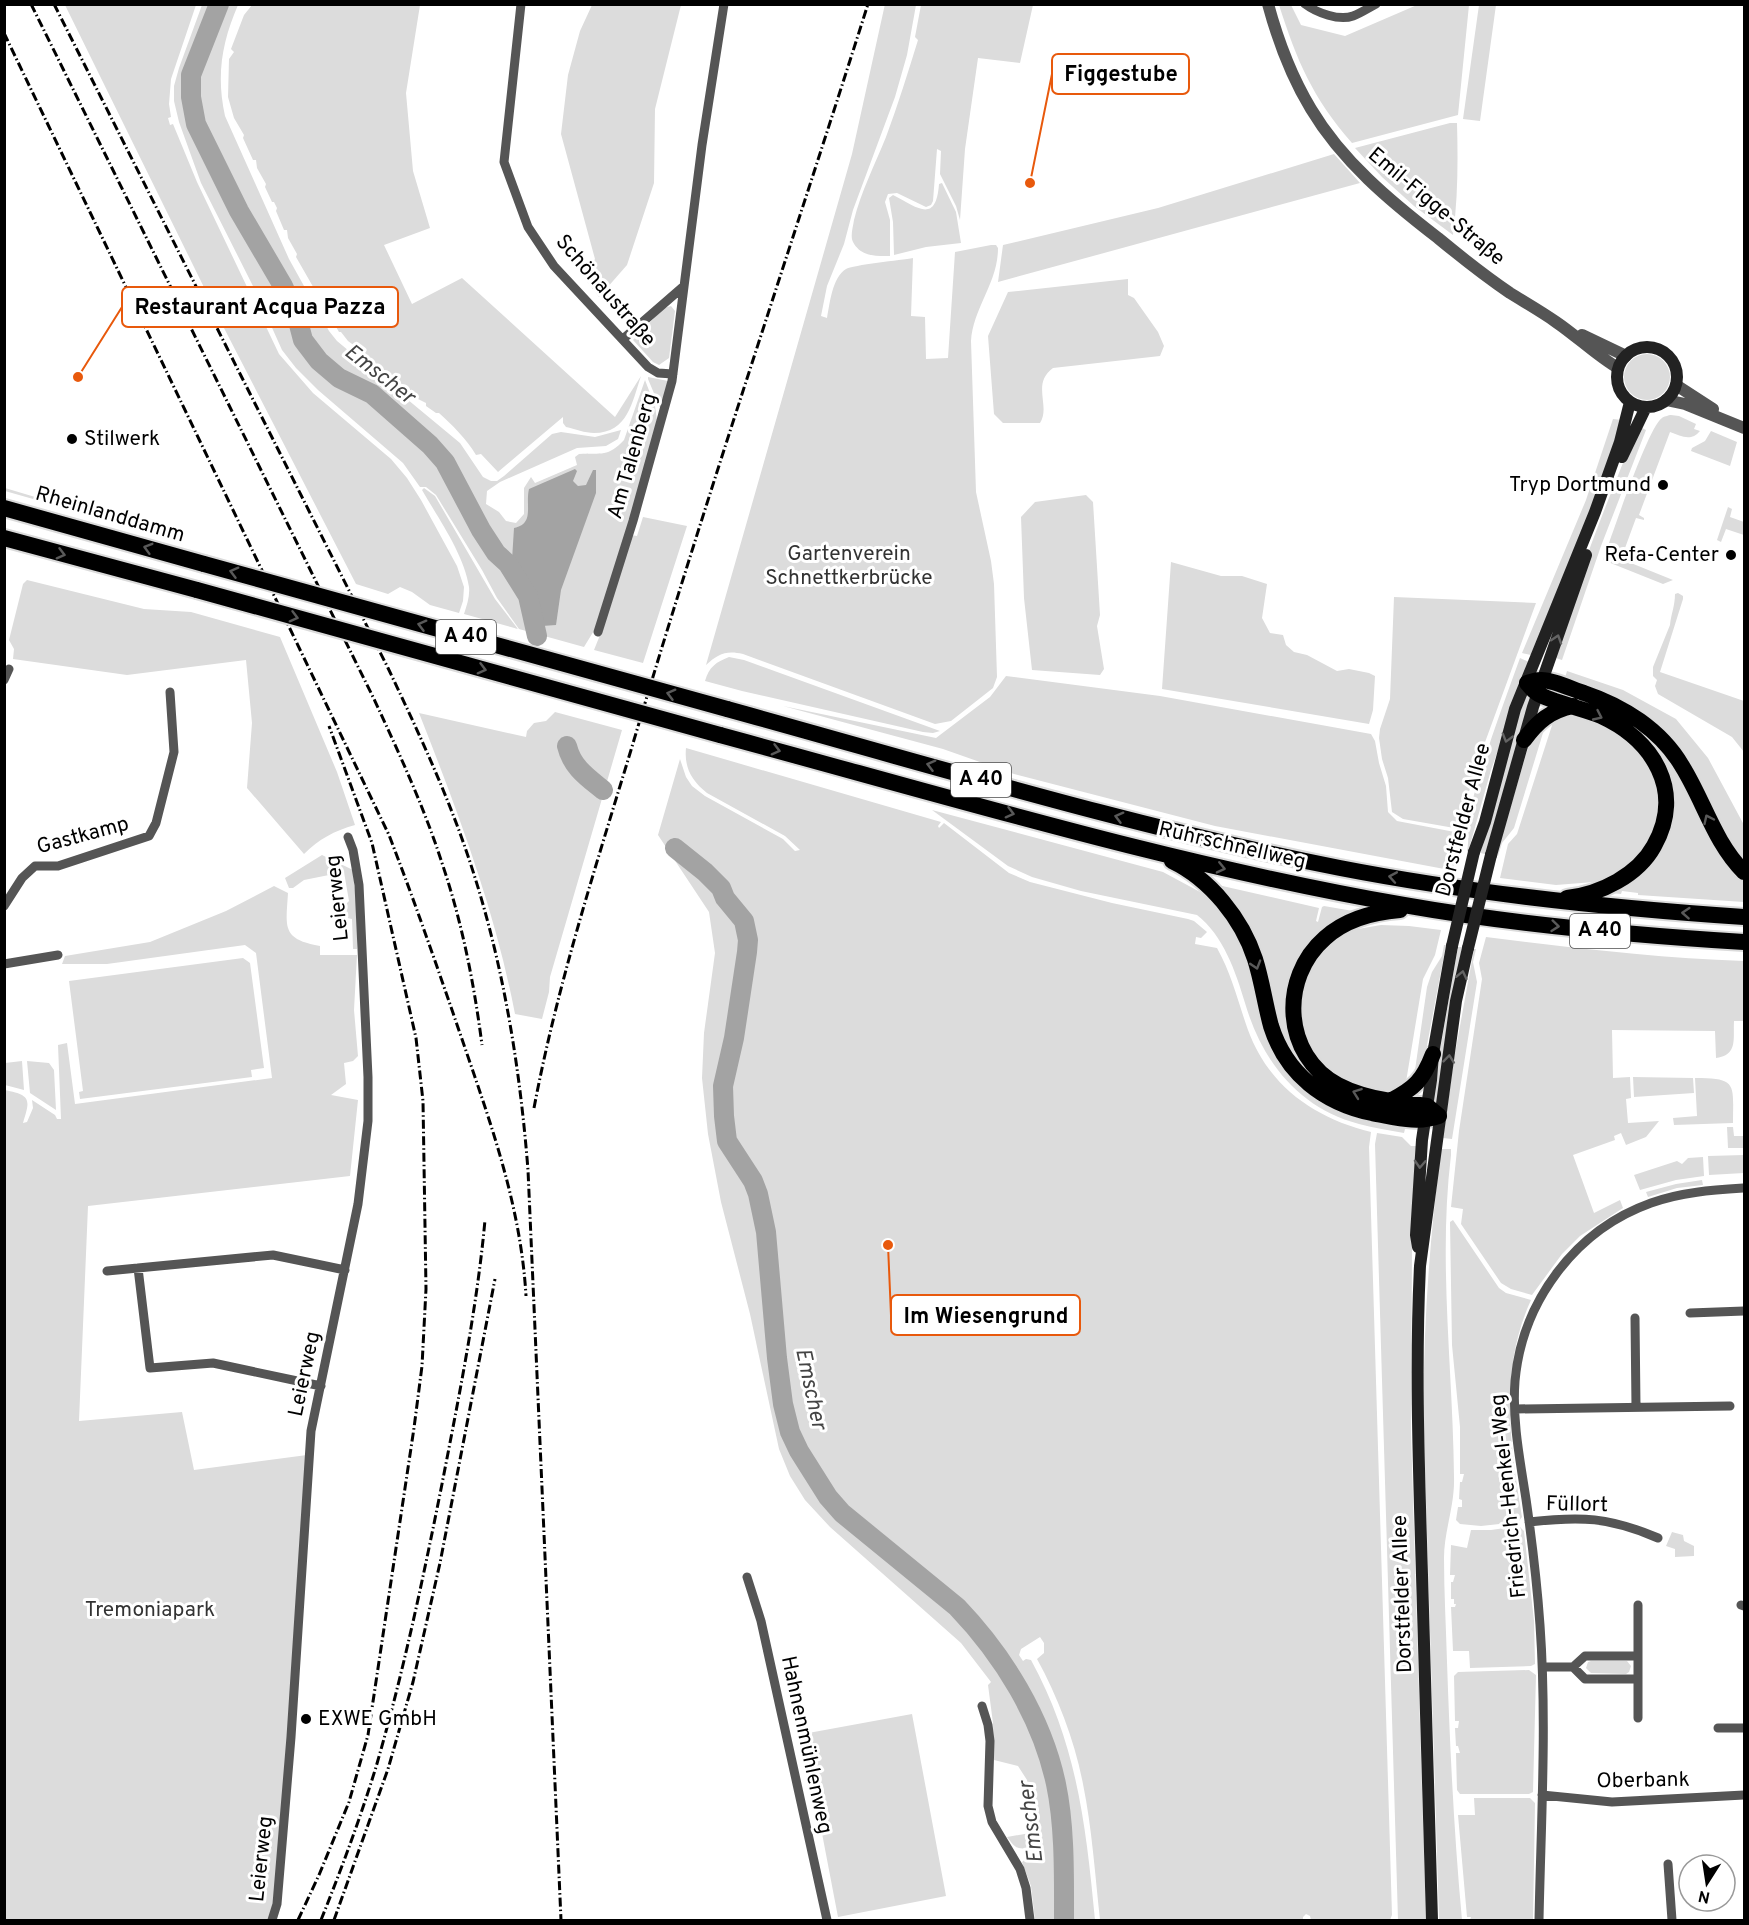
<svg xmlns="http://www.w3.org/2000/svg" width="1749" height="1925" viewBox="0 0 1749 1925" font-family="Overpass,sans-serif">
	<rect width="100%" height="100%" fill="#fff"/>
	<path fill="#dcdcdc" d="M885,4L916,5L907,55L895,97L853,210L844,244L827,286L821,316L827,318C830,303 832,278 846,269C852,265 902,260 913,258L911,316L925,317L926,359L948,358L955,252L991,245H996L998,248C998,283 973,308 971,341L976,492L991,561L994,584L997,677L993,688L951,721L935,724L743,654C726,650 718,654 706,665L852,154Z
		M65,5H196L171,79L169,104L171,117L168,118L170,125L173,124L197,182L279,354L313,393L391,459L407,478L421,500L457,566L464,587L463,601L459,613L430,605L412,592L400,587L388,594L356,584L225,330Z
		M202,5H238C222,42 216,75 225,116L289,259L329,331L337,341L460,443L483,477L491,481H497L504,476L552,434L561,432L595,437L621,430L618,439L606,446L577,448L500,482L487,491L486,504L499,512L506,521L516,523L524,514V488L531,477L535,483L577,465L575,457L579,454C602,453 608,457 624,440L645,380L655,406L657,420L648,459L598,624L584,647L519,629L497,598L482,570L436,495L426,487H420L403,463L318,390L296,368L282,350L256,292L201,183L179,122L174,101V86L179,68Z
		M252,5H420L406,93L413,171L430,228L384,245L412,304L462,278L615,417L641,376C632,402 628,433 594,433C585,433 575,429 566,427L563,423V417L498,472L481,454L476,455C466,438 452,425 439,413H436L426,406V403L418,399L392,375H390L367,357V355L348,341L341,332H339L296,257L297,254L288,238L287,230H284L276,211L277,208L274,202H272L265,187L266,184L257,168L256,160H253L243,138L244,135L234,118L228,97L229,59L234,52L231,49L244,15Z
		M592,5H681L655,109L654,183L627,265L599,297L584,278L595,259L561,134L568,75L580,31Z
		M921,5H1033L1020,63L978,58L965,149L960,220L956,206L940,174L941,151L937,149L933,201L931,205L926,207L897,193L888,194L885,202L890,220V256C876,256 861,257 853,242C850,236 853,227 854,220C861,192 875,164 886,137C898,105 908,72 918,40L915,37Z
		M1279,5H1291L1301,25L1345,36L1417,5H1469L1458,115L1352,143C1312,97 1297,61 1279,5Z
		M1479,5H1496L1480,121L1463,119Z
		M1450,123H1457C1458,161 1458,198 1453,235L1414,206L1382,177L1355,148Z
		M1334,154L1360,183L998,282L1003,245L1158,208Z
		M942,183L956,212L961,243L926,247L894,255L893,222L889,198L893,195C918,208 936,224 939,184Z
		M1128,279V295L1134,298L1158,332L1164,346L1160,356L1053,368C1031,384 1051,406 1040,423H1003L994,414L988,336L1008,292Z
		M671,306L675,311L669,358L659,365L653,362L633,340L664,308Z
		M1624 377a23 23 0 1 1 46 0a23 23 0 1 1-46 0Z
		M648,377L668,381L661,410L648,379Z
		M1671,415L1679,416L1696,424L1694,429L1700,431C1691,442 1681,436 1670,432L1639,515L1644,518V520L1636,518L1621,559L1673,580L1663,584L1603,560C1611,538 1648,427 1662,418C1663,417 1669,415 1671,415Z
		M1613,419L1622,420L1607,469L1531,655L1522,653L1586,500Z
		M1638,426L1646,430L1601,546L1562,660L1556,658C1574,581 1608,500 1638,426Z
		M1711,431L1737,442L1730,466L1691,451L1692,448L1705,441Z
		M5,488L172,538L184,542L5,491Z
		M424,488L435,496L495,599L518,629L464,614C467,605 470,596 469,587C464,554 438,518 422,490Z
		M1086,495L1093,502L1100,615L1097,626L1104,669L1100,675L1032,670L1024,598L1021,517L1035,502Z
		M1728,507L1732,509L1730,517L1744,522V535L1726,529L1721,542L1717,540Z
		M643,517L687,526L643,663L594,650L604,625L631,535L637,536Z
		M1171,562L1221,576H1242L1267,584L1262,618L1270,633L1283,635L1286,645L1294,652L1307,655L1337,671L1349,669L1369,673L1375,676L1373,710L1369,724L1162,689Z
		M27,580L144,609L191,612L280,637L337,772L355,825C334,831 319,839 304,854L247,788L252,723L246,660L127,675L13,659L14,649L9,640L23,584Z
		M1678,593L1683,596V599L1660,672L1744,701V752L1732,737L1658,694L1655,686L1657,680L1653,676V667L1670,625C1671,614 1675,606 1675,594Z
		M1394,597L1536,603L1484,745L1464,807L1462,826L1460,829L1403,819L1392,812L1388,778L1382,759L1379,738L1380,729L1390,699Z
		M729,657L744,660L940,731L933,733L923,732L742,691L705,681C709,667 716,662 729,657Z
		M1520,658L1529,662L1491,770L1468,852L1467,851C1470,837 1466,824 1470,810C1483,758 1502,708 1520,658Z
		M1567,671L1623,690L1676,719L1708,758L1744,825V865L1733,853C1706,798 1686,741 1633,706C1613,692 1588,686 1565,678Z
		M1006,676L1160,696L1371,734L1375,741L1379,763L1386,786L1388,812L1397,821L1460,833L1463,835L1455,871L1215,826L1014,774L943,749L783,706L936,738L990,697Z
		M1528,695L1533,697L1485,854L1480,853L1521,706Z
		M555,712L622,730L550,977L549,992L542,1019L515,1014C495,910 458,812 419,713L526,737L527,731L534,723L546,721Z
		M1578,713L1610,726L1649,761L1662,806L1645,851L1615,875L1594,882L1556,885L1500,878L1508,844L1517,834L1555,716Z
		M1546,723L1514,828L1502,843L1498,856H1496L1527,751L1532,739Z
		M1656,743L1667,757L1744,879V902L1638,895V893L1622,891L1621,894L1600,892L1668,830L1652,748Z
		M686,748L941,822L938,826L939,828L944,823L1009,873L1030,882L1112,903L1188,919L1194,921L1207,932L1201,938L1196,937L1195,944L1217,948C1232,975 1238,1002 1248,1030C1269,1087 1315,1118 1371,1132L1369,1147L1392,1915L1390,1920H1311L1310,1916L1306,1914L1303,1917V1920H1100C1095,1875 1092,1828 1083,1784C1075,1742 1058,1697 1037,1659L1044,1653V1643L1040,1637L1021,1649L1019,1655L1023,1661L1026,1659L1031,1660C1077,1744 1086,1826 1095,1920H1035L1031,1886L1022,1862L1031,1855L1028,1848C1016,1850 1014,1846 1007,1837L1036,1832L1027,1780L1018,1766L994,1760L993,1723L988,1685L991,1682L961,1643L830,1527L805,1500L790,1476L779,1449L750,1314L721,1202L708,1134L702,1078L704,1033L715,953L709,912L658,835L680,759L686,777L692,786L705,796L783,839L795,851L800,850L785,836L707,793C692,781 684,768 686,748Z
		M932,810L1163,872L1202,893L1217,906L1238,932L1285,1066L1406,1125L1404,1133C1389,1130 1374,1128 1359,1124C1298,1108 1262,1061 1245,1003C1236,972 1223,935 1197,915L1081,891L1032,877L1008,866Z
		M322,855L353,870L357,912V949H353L352,919L347,918L343,911L344,906L349,901L344,872L304,880L293,888H289L285,878Z
		M1218,885L1319,908L1316,921L1318,922L1322,907L1324,906L1353,911L1356,914C1338,928 1318,941 1301,957C1283,975 1281,1014 1290,1037C1296,1053 1310,1069 1319,1084L1291,1055Z
		M274,886L288,893C286,927 281,939 320,946V955H357L354,1010L358,1056L353,1061L344,1063L346,1084L331,1095L358,1100L350,1176L88,1206L79,1421L182,1412L194,1470L307,1455L284,1809L271,1920H5L4,1090C32,1095 30,1100 23,1123L27,1122L33,1108L32,1100L55,1115L57,1119H61L58,1045L67,1043L75,1104L272,1078L256,953L245,945L107,964H62L65,956L150,942L226,911Z
		M1381,925L1409,926L1441,930L1435,955L1423,979L1405,1088L1393,1094H1376L1332,1076L1304,1039L1298,997L1304,972L1333,936L1352,930Z
		M1486,937C1572,948 1658,958 1744,961V1021H1734C1733,1039 1738,1055 1716,1058L1715,1031L1612,1030L1613,1078L1630,1077L1631,1098L1626,1099L1628,1123L1659,1121L1646,1137L1626,1145L1621,1133L1614,1136L1615,1140L1573,1155L1594,1213L1620,1200L1623,1208L1580,1236L1562,1254L1532,1295L1511,1289L1501,1283L1461,1224L1463,1209L1451,1207L1459,1131L1482,979L1479,963Z
		M1444,945H1446L1424,1061L1414,1077L1427,987L1432,972L1442,956Z
		M1458,947H1462L1440,1093L1436,1102H1431Z
		M1474,949H1476L1473,962L1477,982L1452,1139L1443,1138L1454,1059Z
		M243,958L250,963L264,1068L251,1070L252,1077L80,1099L79,1092L83,1091L69,981Z
		M22,1061L24,1090L5,1085V1063Z
		M27,1061L49,1063L54,1070L56,1110L30,1093Z
		M1633,1077L1693,1078L1694,1093L1634,1097Z
		M1695,1078C1738,1078 1733,1084 1733,1123L1674,1125L1673,1118L1697,1116Z
		M1727,1127H1733L1734,1136H1744V1148H1728Z
		M1377,1133L1402,1137L1411,1146H1416L1412,1248L1411,1432L1426,1920H1398L1375,1144Z
		M1441,1149H1451V1155C1438,1262 1453,1369 1454,1477C1455,1505 1444,1531 1444,1558C1444,1592 1446,1627 1447,1662C1450,1749 1454,1834 1462,1920H1439L1424,1436C1422,1340 1429,1244 1441,1149Z
		M1744,1155V1173L1709,1175L1708,1156Z
		M1703,1157L1704,1176L1676,1180L1640,1190L1634,1175L1677,1161L1682,1164L1688,1158Z
		M1702,1180L1703,1185L1677,1188L1648,1197L1646,1192L1676,1184Z
		M1453,1220L1499,1288L1506,1293L1531,1300C1499,1370 1510,1444 1522,1517L1518,1522L1481,1526L1460,1524L1456,1520L1458,1507H1462V1500L1459,1499L1460,1482H1462L1464,1474H1460V1427L1452,1345L1450,1222Z
		M1519,1526L1524,1531L1534,1621L1535,1664L1531,1666L1470,1668L1469,1651H1453L1451,1607H1455L1456,1604H1454V1599H1451V1582H1453L1455,1575H1450L1451,1545L1467,1548L1471,1530H1491Z
		M1672,1532L1683,1535L1684,1541L1694,1546V1556L1675,1557V1549L1666,1546Z
		M1591,1661H1627L1631,1666L1629,1672L1626,1674L1591,1673L1586,1668L1588,1662Z
		M1529,1670L1536,1675L1533,1792L1529,1794H1460L1457,1790L1456,1753H1460L1458,1746H1456L1455,1728H1458L1459,1721H1455L1454,1676L1458,1672Z
		M912,1714L946,1896L838,1917L803,1734Z
		M1474,1798H1530L1535,1803L1533,1920H1470L1471,1917H1467L1458,1815H1475Z"/>
	<path fill="#a3a3a3" d="M575,469L577,471L573,481L578,486L586,485L593,470H596V493L561,590L556,625L542,626C537,602 531,578 512,560L514,528C535,524 525,505 529,489Z"/>
	<g fill="none" stroke-linecap="round" stroke-linejoin="round">
		<path stroke="#a3a3a3" stroke-width="20" d="M219,4L191,75V97L196,124L239,211L283,286L297,317L303,340L319,361L339,378L372,394L430,445L445,462L481,530L496,553L508,564L528,596L537,636
			M567,746C572,767 587,777 603,790
			M675,848L705,872L721,888L725,898L744,921L748,940L747,952L734,1038L723,1086L724,1116L727,1141L753,1181L758,1194L766,1232L777,1358L783,1404L790,1432L799,1451L828,1497L842,1513L957,1607C1003,1655 1042,1718 1056,1784C1065,1827 1064,1876 1064,1920"/>
		<defs>
			<path id="motorway" d="M4,508L204,564
				M4,538L197,590
				M1527,683C1530,686 1533,691 1537,693C1548,701 1585,709 1601,716C1653,740 1685,791 1654,846C1638,875 1601,894 1567,898
				M1527,683C1531,682 1536,680 1540,680C1551,679 1574,690 1584,693C1623,706 1661,730 1682,766C1704,801 1714,842 1744,872
				M727,709C930,765 1133,827 1340,868C1474,894 1609,908 1744,917
				M720,735C946,796 1173,865 1404,905C1517,925 1631,935 1744,942
				M1524,740C1538,721 1550,711 1573,706
				M1172,861C1210,879 1242,919 1255,959C1262,981 1265,1004 1271,1026C1286,1074 1324,1103 1372,1113C1395,1117 1417,1124 1439,1116
				M1400,910C1373,912 1346,919 1325,938C1279,978 1283,1056 1338,1085C1355,1094 1372,1098 1390,1101C1415,1088 1423,1080 1433,1054
				M1390,1101L1427,1106L1439,1116"/>
		</defs>
		<use href="#motorway" stroke="#dbdbdb" stroke-width="20"/>
		<path stroke="#555" stroke-width="9" d="M521,4L504,162L528,227L554,266L648,367L658,373L673,374
			M1305,4C1317,13 1339,21 1353,16C1361,13 1368,8 1376,4
			M623,339L684,286
			M598,632L633,521L672,381L702,145L724,4
			M4,680L9,669
			M4,906L22,878L35,866H58L149,836L156,823L174,752L170,692
			M4,964L58,955
			M138,1268L150,1368L213,1363L321,1386
			M107,1271L273,1255L345,1270
			M1690,1313L1744,1311
			M1635,1318L1636,1407
			M1516,1409L1730,1406
			M1529,1522C1581,1516 1609,1517 1658,1538
			M747,1577L761,1621L827,1920
			M1638,1605V1718
			M1741,1605L1744,1606
			M1543,1667H1573L1585,1679H1638
			M1573,1667L1585,1656H1638
			M982,1706L988,1725L990,1741L988,1806L992,1822L1020,1869L1026,1888L1030,1920
			M1718,1728H1744
			M1542,1795L1612,1802L1744,1795
			M1668,1864L1672,1920
			M272,1920L277,1904L291,1737L311,1431L358,1204L368,1121V1077L359,885L353,850L348,837
			M1539,1920C1541,1822 1547,1723 1540,1625C1537,1583 1532,1541 1526,1499C1520,1460 1512,1420 1515,1381C1522,1302 1575,1230 1651,1203C1681,1192 1713,1190 1744,1188"/>
		<path stroke="#555" stroke-width="12" d="M1268,4C1278,41 1291,76 1311,109C1342,161 1390,201 1438,238C1461,257 1485,276 1510,293C1526,303 1542,312 1556,322C1578,337 1596,355 1618,368
			M1582,335L1626,356
			M1676,385L1713,409
			M1666,400L1685,404L1744,428"/>
		<path stroke="#222" stroke-width="12" d="M1617 377a30 30 0 1 1 60 0a30 30 0 1 1-60 0Z
			M1622,457L1646,407
			M1474,852L1485,822L1515,709L1595,512L1620,442L1630,402
			M1491,855L1533,707L1586,555
			M1418,1247L1416,1235L1422,1140L1431,1080L1433,1054L1452,946
			M1432,1920C1428,1805 1425,1690 1422,1575C1419,1472 1415,1369 1420,1266L1456,1001L1468,948"/>
		<use href="#motorway" stroke="#000" stroke-width="16"/>
		<path stroke="#000" stroke-width="3" stroke-dasharray="9 3 1.5 3" stroke-linecap="butt" d="M31,4L374,699C399,753 424,807 442,863C462,922 474,983 482,1045
			M54,4L388,668C414,723 440,778 461,836C500,944 519,1056 528,1170L561,1920
			M4,33L389,835C416,905 440,975 464,1045C492,1127 521,1208 526,1296
			M534,1108C557,986 595,869 631,750C705,500 789,253 868,4
			M298,1920L319,1875L349,1802L368,1735L414,1428L422,1366L426,1289L423,1101L416,1038L372,843L329,726
			M321,1920C341,1870 360,1819 376,1767C403,1674 423,1579 442,1484C459,1396 477,1308 485,1220
			M334,1920L388,1769L413,1682L440,1563L495,1279"/>
		<defs>
			<path id="motorway-bridge" d="M204,564L727,709
				M197,590L720,735"/>
		</defs>
		<use href="#motorway-bridge" stroke="#dbdbdb" stroke-width="20" stroke-linecap="butt"/>
		<path stroke="#222" stroke-width="12" d="M1452,946L1474,852
			M1468,948L1491,855"/>
		<use href="#motorway-bridge" stroke="#000" stroke-width="16"/>
	</g>
	<defs><path id="oneway-chevron" d="M-2-3.5L2.5 0L-2 3.5" fill="none" stroke-width="1.6" stroke-linecap="round" stroke-linejoin="round" transform="scale(1.5)"/></defs>
	<g stroke="#595959">
		<use href="#oneway-chevron" transform="translate(148 548) rotate(-164)"/>
		<use href="#oneway-chevron" transform="translate(61 554) rotate(15)"/>
		<use href="#oneway-chevron" transform="translate(234 572) rotate(-165)"/>
		<use href="#oneway-chevron" transform="translate(294 617) rotate(15)"/>
		<use href="#oneway-chevron" transform="translate(422 625) rotate(-165)"/>
		<use href="#oneway-chevron" transform="translate(482 669) rotate(15)"/>
		<use href="#oneway-chevron" transform="translate(671 694) rotate(-165)"/>
		<use href="#oneway-chevron" transform="translate(1598 716) rotate(25)"/>
		<use href="#oneway-chevron" transform="translate(776 750) rotate(15)"/>
		<use href="#oneway-chevron" transform="translate(931 765) rotate(-165)"/>
		<use href="#oneway-chevron" transform="translate(1010 813) rotate(15)"/>
		<use href="#oneway-chevron" transform="translate(1119 817) rotate(-165)"/>
		<use href="#oneway-chevron" transform="translate(1708 819) rotate(-115)"/>
		<use href="#oneway-chevron" transform="translate(1221 868) rotate(13)"/>
		<use href="#oneway-chevron" transform="translate(1393 877) rotate(-170)"/>
		<use href="#oneway-chevron" transform="translate(1686 913) rotate(-176)"/>
		<use href="#oneway-chevron" transform="translate(1555 926) rotate(6)"/>
		<use href="#oneway-chevron" transform="translate(1256 965) rotate(73)"/>
		<use href="#oneway-chevron" transform="translate(1357 1093) rotate(-160)"/>
	</g>
	<g stroke="#646464">
		<use href="#oneway-chevron" transform="translate(1557 639) rotate(-72)"/>
		<use href="#oneway-chevron" transform="translate(1507 738) rotate(106)"/>
		<use href="#oneway-chevron" transform="translate(1462 975) rotate(-77)"/>
		<use href="#oneway-chevron" transform="translate(1449 1059) rotate(-84)"/>
		<use href="#oneway-chevron" transform="translate(1420 1164) rotate(93)"/>
	</g>
	<g fill="#000" stroke="#fff" stroke-width="2">
		<circle cx="72" cy="439" r="6"/>
		<circle cx="1663" cy="485" r="6"/>
		<circle cx="1731" cy="555" r="6"/>
		<circle cx="306" cy="1719" r="6"/>
	</g>
	<g text-anchor="middle" dominant-baseline="central" stroke-width="6" stroke-linejoin="round" paint-order="stroke">
		<g fill="#fff" stroke="#4c4c4c" stroke-width="1.5">
			<rect x="436" y="620" width="60" height="34" rx="4.5"/>
			<rect x="951" y="763" width="60" height="34" rx="4.5"/>
			<rect x="1570" y="914" width="60" height="34" rx="4.5"/>
		</g>
		<g font-size="20" font-weight="bold" fill="#000">
			<text x="466" y="637">A 40</text>
			<text x="981" y="780">A 40</text>
			<text x="1600" y="931">A 40</text>
		</g>
		<g font-size="21" fill="#000" stroke="#fff">
			<text transform="translate(1436 207) rotate(40)">Emil-Figge-Straße</text>
			<text transform="translate(605 291) rotate(49)">Schönaustraße</text>
			<text transform="translate(633 456) rotate(-74)">Am Talenberg</text>
			<text transform="translate(110 515) rotate(16)">Rheinlanddamm</text>
			<text transform="translate(1464 820) rotate(-75)">Dorstfelder Allee</text>
			<text transform="translate(83 836) rotate(-15)">Gastkamp</text>
			<text transform="translate(1232 846) rotate(13)">Ruhrschnellweg</text>
			<text transform="translate(338 898) rotate(-96)">Leierweg</text>
			<text transform="translate(305 1374) rotate(-78)">Leierweg</text>
			<text transform="translate(1509 1496) rotate(-96)">Friedrich-Henkel-Weg</text>
			<text transform="translate(1577 1505) rotate(1)">Füllort</text>
			<text transform="translate(1403 1594) rotate(-92)">Dorstfelder Allee</text>
			<text transform="translate(806 1745) rotate(78)">Hahnenmühlenweg</text>
			<text transform="translate(1643 1781) rotate(-1)">Oberbank</text>
			<text transform="translate(262 1859) rotate(-84)">Leierweg</text>
		</g>
		<g font-size="21" fill="#000" stroke="#fff" text-anchor="start">
			<text x="84" y="439">Stilwerk</text>
			<text x="1651" y="485" text-anchor="end">Tryp Dortmund</text>
			<text x="1719" y="555" text-anchor="end">Refa-Center</text>
			<text x="318" y="1719">EXWE GmbH</text>
		</g>
		<g font-size="21" fill="#333" stroke="#fff">
			<text x="849" y="554">Gartenverein<tspan x="849" dy="24">Schnettkerbrücke</tspan></text>
			<text x="150" y="1610">Tremoniapark</text>
		</g>
		<g font-size="22" font-style="italic" fill="#444" stroke="#fff">
			<text transform="translate(379 375) rotate(38)">Emscher</text>
			<text transform="translate(810 1389) rotate(78)">Emscher</text>
			<text transform="translate(1032 1822) rotate(-97)">Emscher</text>
		</g>
	</g>
	<path fill="none" stroke="#e8590c" stroke-width="2" d="M1030 183L1052 74M78 377L122 307M888 1245L891 1315"/>
	<g fill="#e8590c" stroke="#fff" stroke-width="2">
		<circle cx="1030" cy="183" r="6"/>
		<circle cx="78" cy="377" r="6"/>
		<circle cx="888" cy="1245" r="6"/>
	</g>
	<g fill="#fff" stroke="#e8590c" stroke-width="2">
		<rect x="1052" y="54" width="137" height="40" rx="6"/>
		<rect x="122" y="287" width="276" height="40" rx="6"/>
		<rect x="891" y="1295" width="189" height="40" rx="6"/>
	</g>
	<g font-size="22" text-anchor="middle" font-weight="bold" fill="#000">
		<text x="1121" y="81">Figgestube</text>
		<text x="260" y="314">Restaurant Acqua Pazza</text>
		<text x="986" y="1323">Im Wiesengrund</text>
	</g>
	<rect width="1749" height="1925" fill="none" stroke="#000000" stroke-width="12"/>
	<g transform="translate(1707 1883) rotate(192)"><circle r="28" fill="#ffffff" stroke="#999999" stroke-width="1.5"/>
	<path d="M0-4.5L10 22L0 15L-10 22Z" fill="#000000"/>
	<text y="-9" font-size="16" font-weight="bold" text-anchor="middle" fill="#000000">N</text>
	</g>
</svg>
